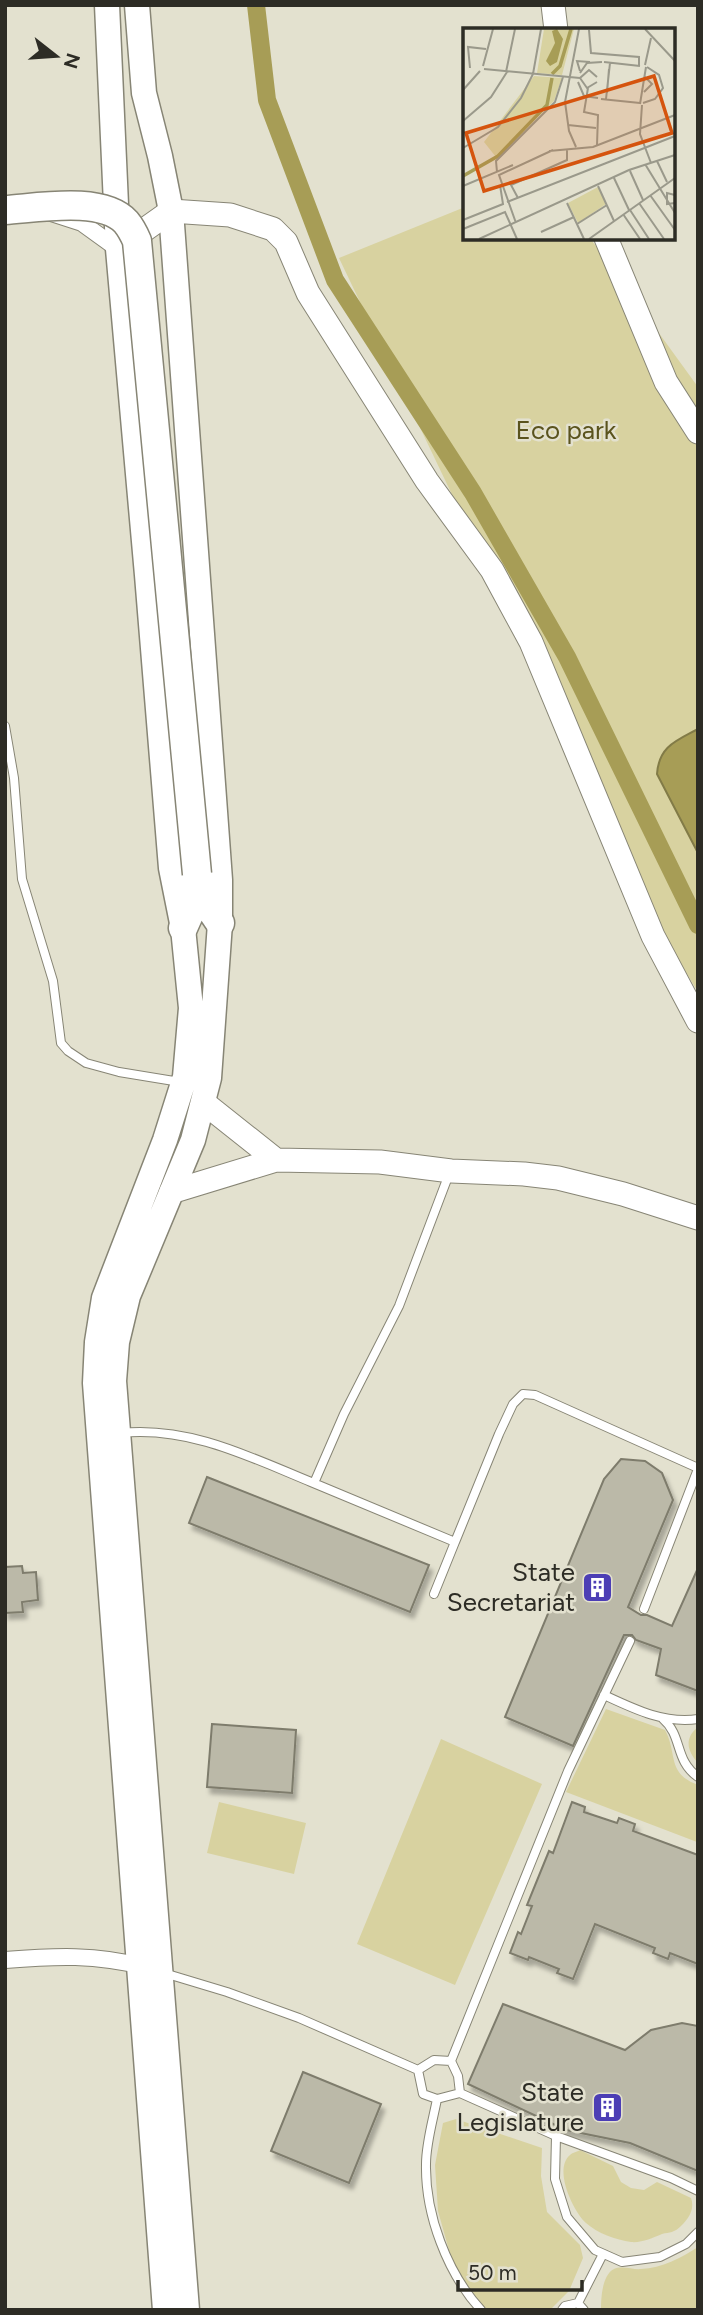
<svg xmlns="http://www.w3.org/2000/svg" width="703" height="2315" viewBox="0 0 703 2315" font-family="Figtree,sans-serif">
	<defs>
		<filter id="shadow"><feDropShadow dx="3.5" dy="6" stdDeviation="2" flood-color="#0004"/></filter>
	</defs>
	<rect width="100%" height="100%" fill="#e3e1cf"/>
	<path fill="#d8d2a0" d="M465,207V238H590L698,387V992L659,928L339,258Z
		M606,1709L665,1730C678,1754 666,1773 698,1785L697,1842L566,1792Z
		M698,1727V1763C687,1751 684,1738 698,1727Z
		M441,1739L542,1784L455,1985L357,1944Z
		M219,1802L306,1823L294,1874L207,1853Z
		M456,2119L542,2148L541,2176L547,2212L580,2245L583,2258L569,2291L550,2310H485L468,2288L452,2261L438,2211L435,2165L443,2123Z
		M580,2150L613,2166L621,2182L631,2188L644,2190L657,2182L691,2198C695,2209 689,2218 681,2226C674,2233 670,2232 662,2234C652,2238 642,2243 631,2242C616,2240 597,2233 586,2223C573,2211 553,2169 570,2155C573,2152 577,2152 580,2150Z
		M698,2247V2310H601C601,2298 602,2275 614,2269C622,2265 633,2270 641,2269C662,2268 681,2258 698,2247Z"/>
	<path fill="#a79d56" stroke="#827b47" stroke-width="2" d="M698,729V853L657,774C659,746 676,741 698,729Z"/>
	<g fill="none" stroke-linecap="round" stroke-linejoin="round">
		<path stroke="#a79d56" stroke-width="18" d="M256,5L267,100L335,280L473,493L567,657L698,925"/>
	</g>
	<path fill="#bbb9a8" stroke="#7e7c6c" stroke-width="2" filter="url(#shadow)" d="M621,1459L645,1461L662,1473L673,1500L628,1607L641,1615H647L672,1626L698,1568V1691L656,1675L661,1649L636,1640L632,1635H624L573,1746L505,1717L604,1479Z
		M207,1477L429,1565L410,1612L189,1523Z
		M22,1566L23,1573L36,1572L38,1600L22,1602L23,1612L5,1613V1567Z
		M212,1724L296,1730L292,1793L207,1787Z
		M572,1802L585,1807L584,1812L617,1823L619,1818L635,1824L633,1831L698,1855V1964L670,1953L668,1959L653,1953L655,1948L595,1924L573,1979L557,1973L559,1969L529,1957L528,1960L510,1953L518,1932L521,1934L532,1906L527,1905L549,1851L553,1853Z
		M503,2004L625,2050L651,2030L682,2023L698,2026V2171L630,2143L566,2130L468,2084Z
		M303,2072L381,2104L349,2183L271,2151Z"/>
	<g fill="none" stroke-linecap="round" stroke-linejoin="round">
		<defs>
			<path id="lane" d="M5,726L14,778L22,879L53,981L61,1043L68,1051L86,1063L119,1072L180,1082
				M121,1433C189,1426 250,1457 311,1482C359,1502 407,1522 455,1542L499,1434L513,1404L523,1394L535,1395L698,1468
				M314,1483L344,1414L399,1306L449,1174
				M434,1594L455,1542
				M644,1609L698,1469
				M604,1695C634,1709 664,1724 698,1719
				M663,1719C683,1736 674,1760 698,1777
				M164,1973L227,1992L299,2018L418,2070
				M451,2061L568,1771L630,1641
				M460,2093L458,2076L451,2061L434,2060L418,2070L423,2094L437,2099L460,2093L556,2136L671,2178L698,2191
				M437,2099C433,2120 426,2143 426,2164C425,2214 447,2273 481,2310
				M556,2136L555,2179L567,2217L595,2250L622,2262L660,2257L686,2244L698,2232
				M578,2303L603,2254
				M562,2310L565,2306L578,2303L584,2310"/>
			<path id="street" d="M51,213L82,223L118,249
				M5,1960C55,1956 96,1954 145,1967"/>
			<path id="secondary" d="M553,5L556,30
				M606,238L666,382L698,432
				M123,245L171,211L230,215L273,229L286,242L308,293L427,481L492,570L531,642L653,936L698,1021
				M203,1102L276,1160
				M171,1192L276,1160L380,1162L451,1171L524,1174L558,1178L623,1194L698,1218"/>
			<path id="primary" d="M107,5L118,249L147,575L171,868L183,928L191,1008L185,1077L165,1140L104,1298L97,1342L95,1383L165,2310
				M137,5L144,93L160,156L171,211L220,880V923L209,1078L193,1140L128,1296L117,1342L114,1381L187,2310"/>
			<path id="highway" d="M197,874L199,892L220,923
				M183,928L199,892"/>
		</defs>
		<use href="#lane" stroke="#878575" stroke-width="10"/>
		<use href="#street" stroke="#878575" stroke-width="18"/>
		<use href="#secondary" stroke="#878575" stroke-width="25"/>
		<use href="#primary" stroke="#878575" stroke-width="27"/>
		<use href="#highway" stroke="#878575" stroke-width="31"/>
		<use href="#lane" stroke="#fff" stroke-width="8"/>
		<use href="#street" stroke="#fff" stroke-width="16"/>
		<use href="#secondary" stroke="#fff" stroke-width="23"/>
		<use href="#primary" stroke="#fff" stroke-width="24"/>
		<use href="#highway" stroke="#fff" stroke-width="28"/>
		<defs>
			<path id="highway-bridge" d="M5,210C38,208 102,196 126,222C131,228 134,234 137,241L197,874"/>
		</defs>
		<use href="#highway-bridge" stroke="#878575" stroke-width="31" stroke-linecap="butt"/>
		<use href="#highway-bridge" stroke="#fff" stroke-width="28"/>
	</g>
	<defs>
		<symbol id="building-square" viewBox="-11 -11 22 22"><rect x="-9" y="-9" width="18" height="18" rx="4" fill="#4c3eb5" stroke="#e3e1cf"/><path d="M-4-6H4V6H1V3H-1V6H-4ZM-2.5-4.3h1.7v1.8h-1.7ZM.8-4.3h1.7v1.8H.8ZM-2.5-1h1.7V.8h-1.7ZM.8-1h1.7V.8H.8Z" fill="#fff"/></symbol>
	</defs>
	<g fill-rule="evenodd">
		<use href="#building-square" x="580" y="1570" width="35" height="35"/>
		<use href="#building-square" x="590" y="2090" width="35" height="35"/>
	</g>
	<g text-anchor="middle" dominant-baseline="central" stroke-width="5" stroke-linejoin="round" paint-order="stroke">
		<g font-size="26" fill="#5a531d" stroke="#e3e1cf">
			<text x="566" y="430">Eco park</text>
		</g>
		<g font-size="26" fill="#2d2c25" stroke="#e3e1cf" text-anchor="end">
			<text x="575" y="1572">State<tspan x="575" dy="30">Secretariat</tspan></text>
			<text x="584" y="2092">State<tspan x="584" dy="30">Legislature</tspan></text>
		</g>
	</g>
	<g transform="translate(463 28)">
		<rect width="212" height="212" fill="#e3e1cf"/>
		<path d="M81,1H111L99,47L74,45ZM71,48L99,50L91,73L33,129L21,114ZM135,159L143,176L115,195L105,175Z" fill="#d8d2a0"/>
		<path d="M94,1L100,11L94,34L87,38L83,33L92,15L89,3Z" fill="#a79d56"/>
		<path fill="none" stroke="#a79d56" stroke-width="3.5" d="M89,46L97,38L108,1M0,148L35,128L84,77L89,50"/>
		<path fill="none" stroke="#9a998b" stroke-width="2" d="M182,1L212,33M126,2L128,25L176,29V38M141,34L177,38M182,37L188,10M20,38L30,1M7,40L5,19L23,21M21,41L117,50M117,43L114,33L127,34M43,44L52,1M117,45L124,35L139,34M115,54L121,68L135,70M134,54L124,60L117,50L126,42L134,49M125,60L121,84L135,87L134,117M0,62L17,43M181,64L189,56L182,49M144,65L146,41M138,71L177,75M143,71L147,35M180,75L192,71L200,60L196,47L184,39M177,76L183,39M179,77L177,106L188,135M0,93L28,69L44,44M105,97L133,100M113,119L106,103L102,74L116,1M0,120L35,99L58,70L70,46L78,1M86,123L130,119L212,87M194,133L204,154M182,136L212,185M167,143L180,172M34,144L33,133L92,74L100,49M151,150L166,182M0,158L50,137M135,158L151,193M187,167L212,202M212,167L204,165V176L212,175M55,170L48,157L104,132V122M44,174L212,108M104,175L121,211M176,175L201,211M167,182L186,211M160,186L177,211M0,192L40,176L37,157M53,195L36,147L90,122M114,196L144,177M0,201L42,184L54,211M78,204L111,189M16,211L166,142L212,127M126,211L212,150"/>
		<path fill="#d5540e" fill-opacity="0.15" stroke="#d5540e" stroke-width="3.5" d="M191,48L209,105L21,163L3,105Z"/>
		<rect width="212" height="212" fill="none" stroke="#2d2c25" stroke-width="3.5"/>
	</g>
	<rect width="703" height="2315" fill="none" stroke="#2d2c25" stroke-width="14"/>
	<g transform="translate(56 56) rotate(107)" stroke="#e3e1cf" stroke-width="5" paint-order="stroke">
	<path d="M0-5L12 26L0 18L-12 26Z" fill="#2d2c25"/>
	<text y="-10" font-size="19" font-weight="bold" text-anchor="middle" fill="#2d2c25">N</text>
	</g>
	<path d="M458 2280v10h124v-10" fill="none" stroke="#2d2c25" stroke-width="3.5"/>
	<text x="468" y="2280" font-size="21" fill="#2d2c25" stroke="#e3e1cf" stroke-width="5" paint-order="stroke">50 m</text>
</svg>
